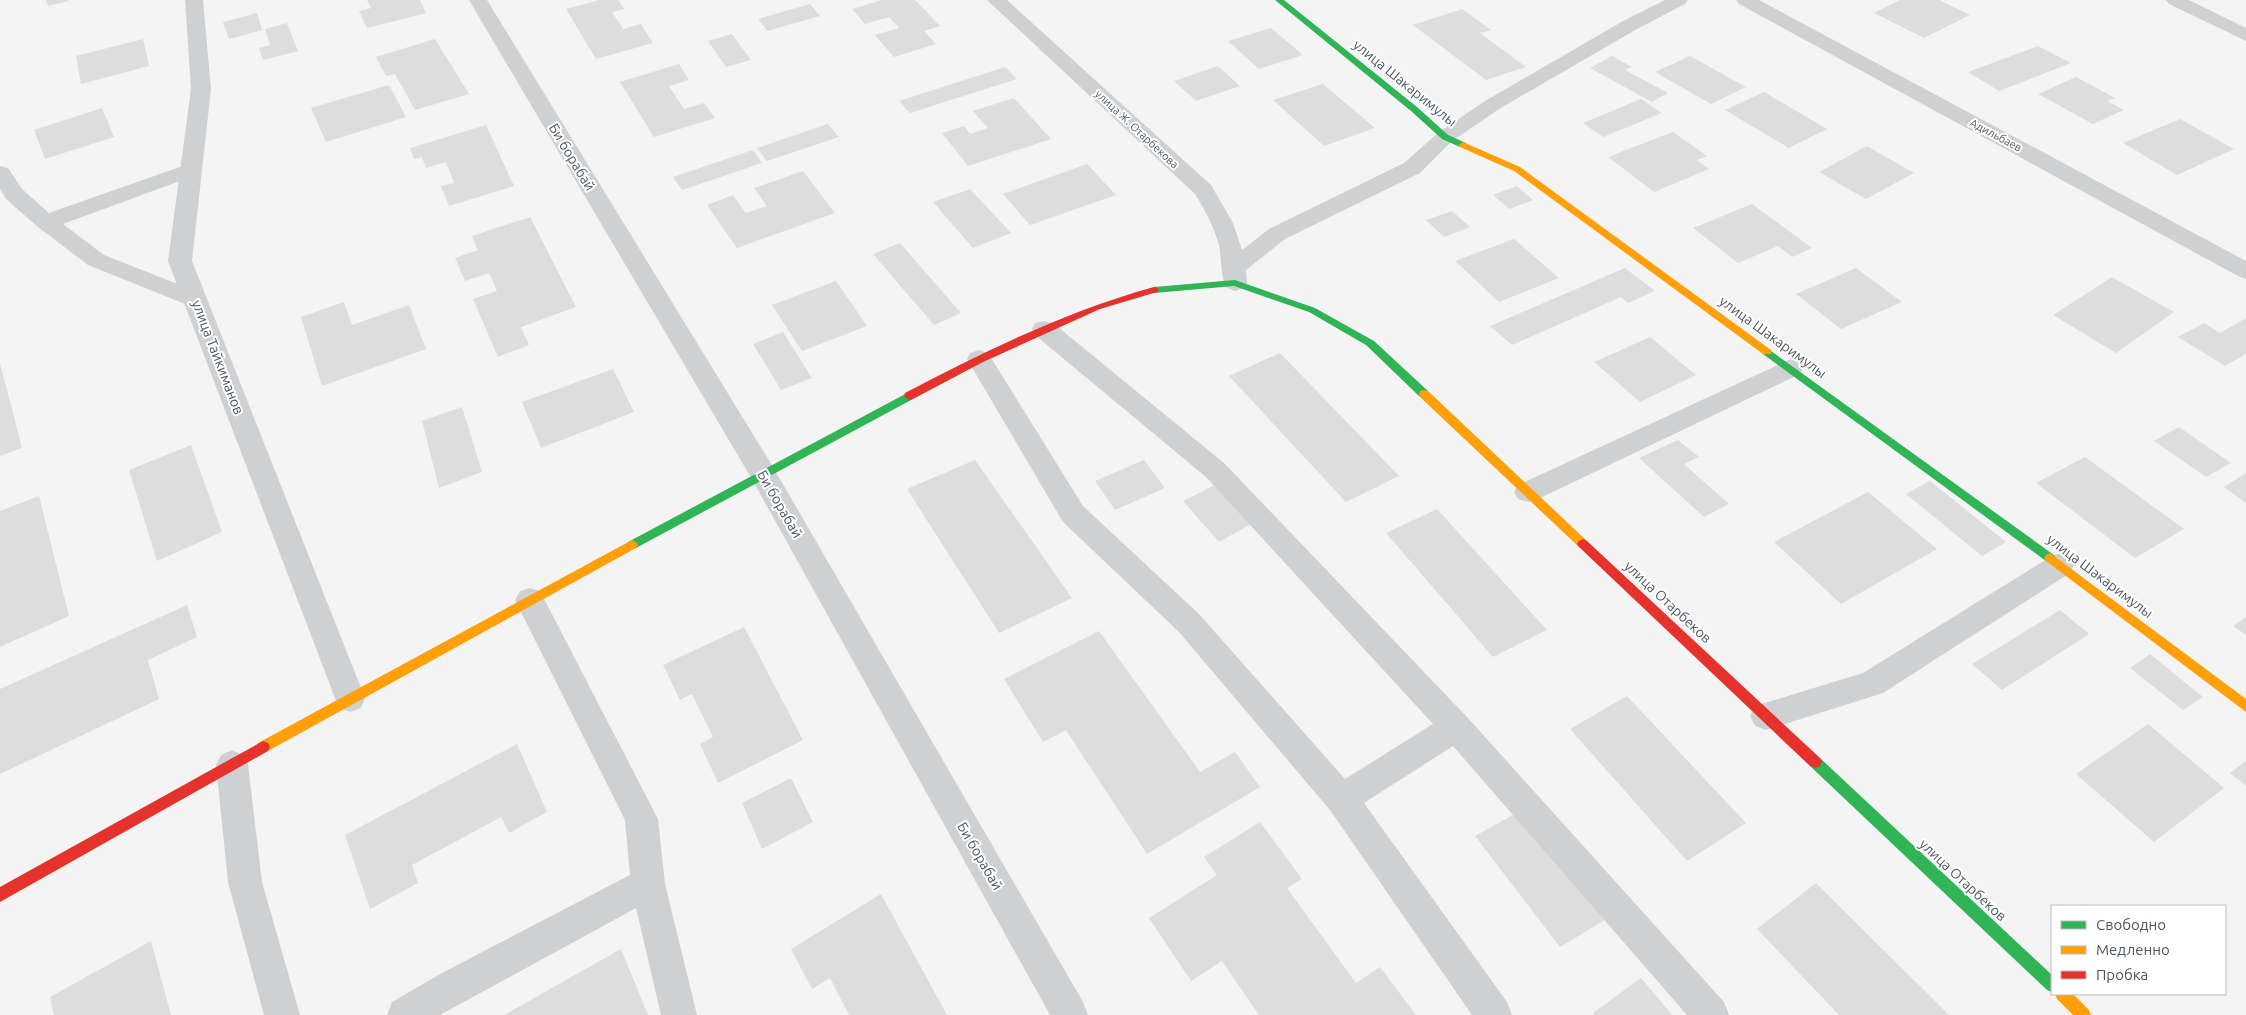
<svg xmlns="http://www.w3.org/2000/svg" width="2246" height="1015" viewBox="0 0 2246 1015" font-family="Ubuntu,sans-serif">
	<rect width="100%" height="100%" fill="#f4f4f4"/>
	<path fill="#ddddde" d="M46,0H69V1L48,6Z
		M367,0H420L426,13L367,28L359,11L371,8Z
		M599,0H618L624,9L612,12L623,29L641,24L653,43L596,59L566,9Z
		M882,0H915L940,26L924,31L936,44L894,57L875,35L899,28L889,17L865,24L852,9Z
		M1900,0H1939L1970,15L1924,38L1874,13Z
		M810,4L820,16L767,31L758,19Z
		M1462,9L1491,30L1480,33L1526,67L1486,80L1413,25Z
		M257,13L262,30L229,39L223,22Z
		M287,23L298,51L263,60L259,48L270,45L265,29Z
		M1271,28L1303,55L1259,69L1228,41Z
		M732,34L751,60L726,67L708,41Z
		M143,39L149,66L81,84L76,56Z
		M435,39L469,94L415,110L395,74L386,76L376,57Z
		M2038,46L2071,63L1999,91L1968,72Z
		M1612,56L1632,67L1625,70L1668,93L1652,102L1590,68Z
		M1690,56L1746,87L1711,104L1655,72Z
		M679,64L689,80L669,86L684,109L704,103L715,118L654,137L620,82Z
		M1218,66L1240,86L1196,101L1174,81Z
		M1005,67L1017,79L910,113L899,101Z
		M2076,77L2115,98L2107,101L2124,110L2093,124L2038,94Z
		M1323,84L1375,128L1324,146L1273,100Z
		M389,85L406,117L326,142L311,108Z
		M1764,92L1827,129L1789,148L1725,110Z
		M1014,98L1051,139L968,166L942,133L964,126L970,134L988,128L973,111Z
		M1641,99L1662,113L1603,137L1583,123Z
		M102,108L114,137L45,159L34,130Z
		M2180,119L2234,149L2177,175L2123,143Z
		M828,124L839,137L767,161L757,148Z
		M486,125L514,186L449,206L441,186L454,183L446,162L426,168L422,157L414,159L410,148Z
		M1673,132L1707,156L1697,160L1709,169L1654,192L1608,157Z
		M1867,146L1914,173L1866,199L1819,172Z
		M753,150L762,163L682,190L673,177Z
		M1087,164L1116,195L1030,225L1003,194Z
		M803,171L835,213L737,248L707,205L733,195L746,213L767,206L754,188Z
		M1517,186L1533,200L1509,209L1493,195Z
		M970,189L1011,233L973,248L933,202Z
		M1752,204L1812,248L1792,257L1778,246L1738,263L1693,228Z
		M1452,211L1470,227L1444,237L1426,220Z
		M530,217L576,307L521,327L529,345L498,357L473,299L497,291L489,273L465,281L455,258L478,250L472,236Z
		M1514,239L1559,278L1499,302L1455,261Z
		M900,243L961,313L934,325L873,254Z
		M1625,268L1655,291L1628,303L1621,297L1512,345L1490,326Z
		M1856,268L1902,302L1841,329L1796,294Z
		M2112,277L2174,312L2116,353L2053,315Z
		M836,281L867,326L802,351L772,305Z
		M344,302L352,325L409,305L426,349L322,386L301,317Z
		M2246,318V354L2225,366L2178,337L2204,323L2220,333Z
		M783,332L812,378L781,390L753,344Z
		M1650,337L1696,375L1640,402L1594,362Z
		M1280,353L1399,476L1346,502L1229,376Z
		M0,363L22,448L0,456Z
		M613,369L634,412L541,448L522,402Z
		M462,407L482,472L439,488L422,421Z
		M2179,427L2231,463L2206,477L2154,441Z
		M1678,440L1699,457L1684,464L1729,504L1704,517L1639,458Z
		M191,445L222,532L157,561L129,470Z
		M2085,457L2184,529L2135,558L2036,483Z
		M975,460L1072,598L999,633L907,489Z
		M1144,460L1165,488L1115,510L1095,481Z
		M2246,473V503L2224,487Z
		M1930,481L2006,542L1982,556L1906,494Z
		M1219,483L1255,522L1219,542L1183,501Z
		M1868,492L1937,549L1841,604L1774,542Z
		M39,496L69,616L0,647V511Z
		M1437,509L1547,630L1493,657L1386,533Z
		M187,605L197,637L148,660L159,699L0,774V689Z
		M2060,610L2089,634L2002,690L1972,664Z
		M2246,617V635L2233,626Z
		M744,627L803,740L718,783L700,744L713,737L692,694L680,700L663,665Z
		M1099,631L1200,772L1235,752L1260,787L1147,854L1066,730L1043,742L1004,679Z
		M2150,654L2203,697L2183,710L2130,668Z
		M1627,696L1746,823L1687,861L1570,729Z
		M2148,724L2224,788L2154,842L2076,774Z
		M517,744L547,812L509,833L501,817L412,865L418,883L370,909L345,835Z
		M2246,761V786L2230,773Z
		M791,778L813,822L762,849L742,803Z
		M1522,810L1608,918L1560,947L1475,836Z
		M1260,822L1302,879L1287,888L1356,983L1380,967L1416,1015H1259L1222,961L1191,981L1149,918L1217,875L1204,857Z
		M1816,883L1949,1015H1839L1757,929Z
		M881,894L947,1015H849L830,978L812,989L791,949Z
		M151,941L171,1015H54L50,997Z
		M621,949L648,1015H504Z
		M1641,978L1672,1015H1594L1593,1013Z"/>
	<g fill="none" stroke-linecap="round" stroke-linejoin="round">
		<path fill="#ced0d2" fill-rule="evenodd" d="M2166,0H2189L2246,28V41L2169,4Z
			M191,163L199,164L202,169L199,174L63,224L104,255L203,294L207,300L203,306L195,308L88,265L38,227L6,199L0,189V166L8,168L22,189L49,213Z
			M1044,321L1053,323L1224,463L1467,717L1724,1002L1729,1015H1687L1453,746L1364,803L1507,1002L1512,1015H1472L1330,810L1179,632L1063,522L967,359L970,353L979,350L988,353L1083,506L1199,614L1345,779L1433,724L1206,477L1035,335L1032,329L1035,323Z
			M1791,359L1800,362L1803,368L1800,374L1538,499L1528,502L1518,499L1514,492L1518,485Z
			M2060,553L2070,557L2074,565L2070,573L1883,693L1766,730L1755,726L1750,716L1755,706L1863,673L2050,557Z
			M530,588L540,591L658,819L665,884L697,1015H661L636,908L440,1015H387L392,1002L442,973L630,875L625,820L515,600L520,591Z"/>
		<path fill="#ced0d2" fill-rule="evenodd" d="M185,0H203L211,89L192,261L365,698L361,708L350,712L339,708L335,698L168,261L191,89Z
			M469,0H487L773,467L1083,1002L1088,1015H1050L753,481Z
			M987,0H1007L1211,185L1233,223L1242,250L1269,229L1404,163L1438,133L1485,101L1623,21L1665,0H1688L1685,4L1637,29L1499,109L1452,141L1420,173L1285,239L1246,270L1247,283L1243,288L1235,291L1227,288C1220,277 1222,259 1219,245C1214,227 1205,210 1195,194Z
			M1736,0H1759L2246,261V279L2238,276L1739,4Z
			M232,750L243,755L248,765L262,882L300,1015H264L228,882L216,765L221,755Z"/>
		<path fill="#30b455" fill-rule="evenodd" d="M1275,0H1284L1417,107L1448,135L1466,143V147H1460L1442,139L1411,111Z
			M1235,280L1315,308L1374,341L1428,391L1429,394L1428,397H1420L1366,345L1309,312L1234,286L1154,293L1149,290L1154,287Z
			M1767,348L2054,555L2056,558L2054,561H2046L1763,354L1762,352Z
			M909,392L914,396L913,399L636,548H628L626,545L628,542Z
			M1815,756L1820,758L2052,975V992L2047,990L1810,766L1808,762L1810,758Z"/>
		<path fill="#ff9f0a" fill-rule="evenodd" d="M1463,142L1520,167L1771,350L1772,352L1771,354H1763L1514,171L1460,147L1459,145Z
			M1424,390L1428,391L1587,541L1589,544L1587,547H1579L1420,397L1419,394L1420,391Z
			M632,540L636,542L638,545L636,548L268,751L263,753L258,751L256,747L258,743Z
			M2050,553L2246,699V712L2046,561L2044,558L2046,555Z
			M2055,994H2073L2089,1010L2091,1015H2073L2057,999Z"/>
		<path fill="#e5322d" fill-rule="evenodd" d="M1154,287L1157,288L1159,290L1157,292L1100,309L983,362L913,399L909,400L904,396L905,393C985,351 1067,311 1154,287Z
			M1583,539L1587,541L1820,758L1822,762L1820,766L1815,768L1810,766L1579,547L1577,544L1579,541Z
			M263,741L268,743L270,747L268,751L0,902V887Z"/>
	</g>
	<g text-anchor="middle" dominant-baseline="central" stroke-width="4" stroke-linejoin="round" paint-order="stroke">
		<g font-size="11" fill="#4a5661" stroke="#fff">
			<text transform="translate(1137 129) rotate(43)">улица Ж. Отарбекова</text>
			<text transform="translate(1996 135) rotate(28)">Адильбаев</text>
		</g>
		<g font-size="14" fill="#4a5661" stroke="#fff">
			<text transform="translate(1405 83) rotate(39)">улица Шакаримулы</text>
			<text transform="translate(572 157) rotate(59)">Би борабай</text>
			<text transform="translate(1773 337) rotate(36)">улица Шакаримулы</text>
			<text transform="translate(218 357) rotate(69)">улица Тайкиманов</text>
			<text transform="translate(780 504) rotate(60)">Би борабай</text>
			<text transform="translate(2100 576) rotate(37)">улица Шакаримулы</text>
			<text transform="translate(1668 602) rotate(43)">улица Отарбеков</text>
			<text transform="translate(980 856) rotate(60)">Би борабай</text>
			<text transform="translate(1963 880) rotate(43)">улица Отарбеков</text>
		</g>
	</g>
	<rect x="2051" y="905" width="175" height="90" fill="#ffffff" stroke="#b7bbc0"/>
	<rect x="2061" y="921" width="25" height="8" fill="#30b455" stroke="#b7bbc0"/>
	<text x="2096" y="930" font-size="15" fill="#4a5661">Свободно</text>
	<rect x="2061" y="946" width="25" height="8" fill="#ff9f0a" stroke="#b7bbc0"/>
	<text x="2096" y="955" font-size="15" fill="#4a5661">Медленно</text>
	<rect x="2061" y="971" width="25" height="8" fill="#e5322d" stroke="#b7bbc0"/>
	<text x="2096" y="980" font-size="15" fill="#4a5661">Пробка</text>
</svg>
